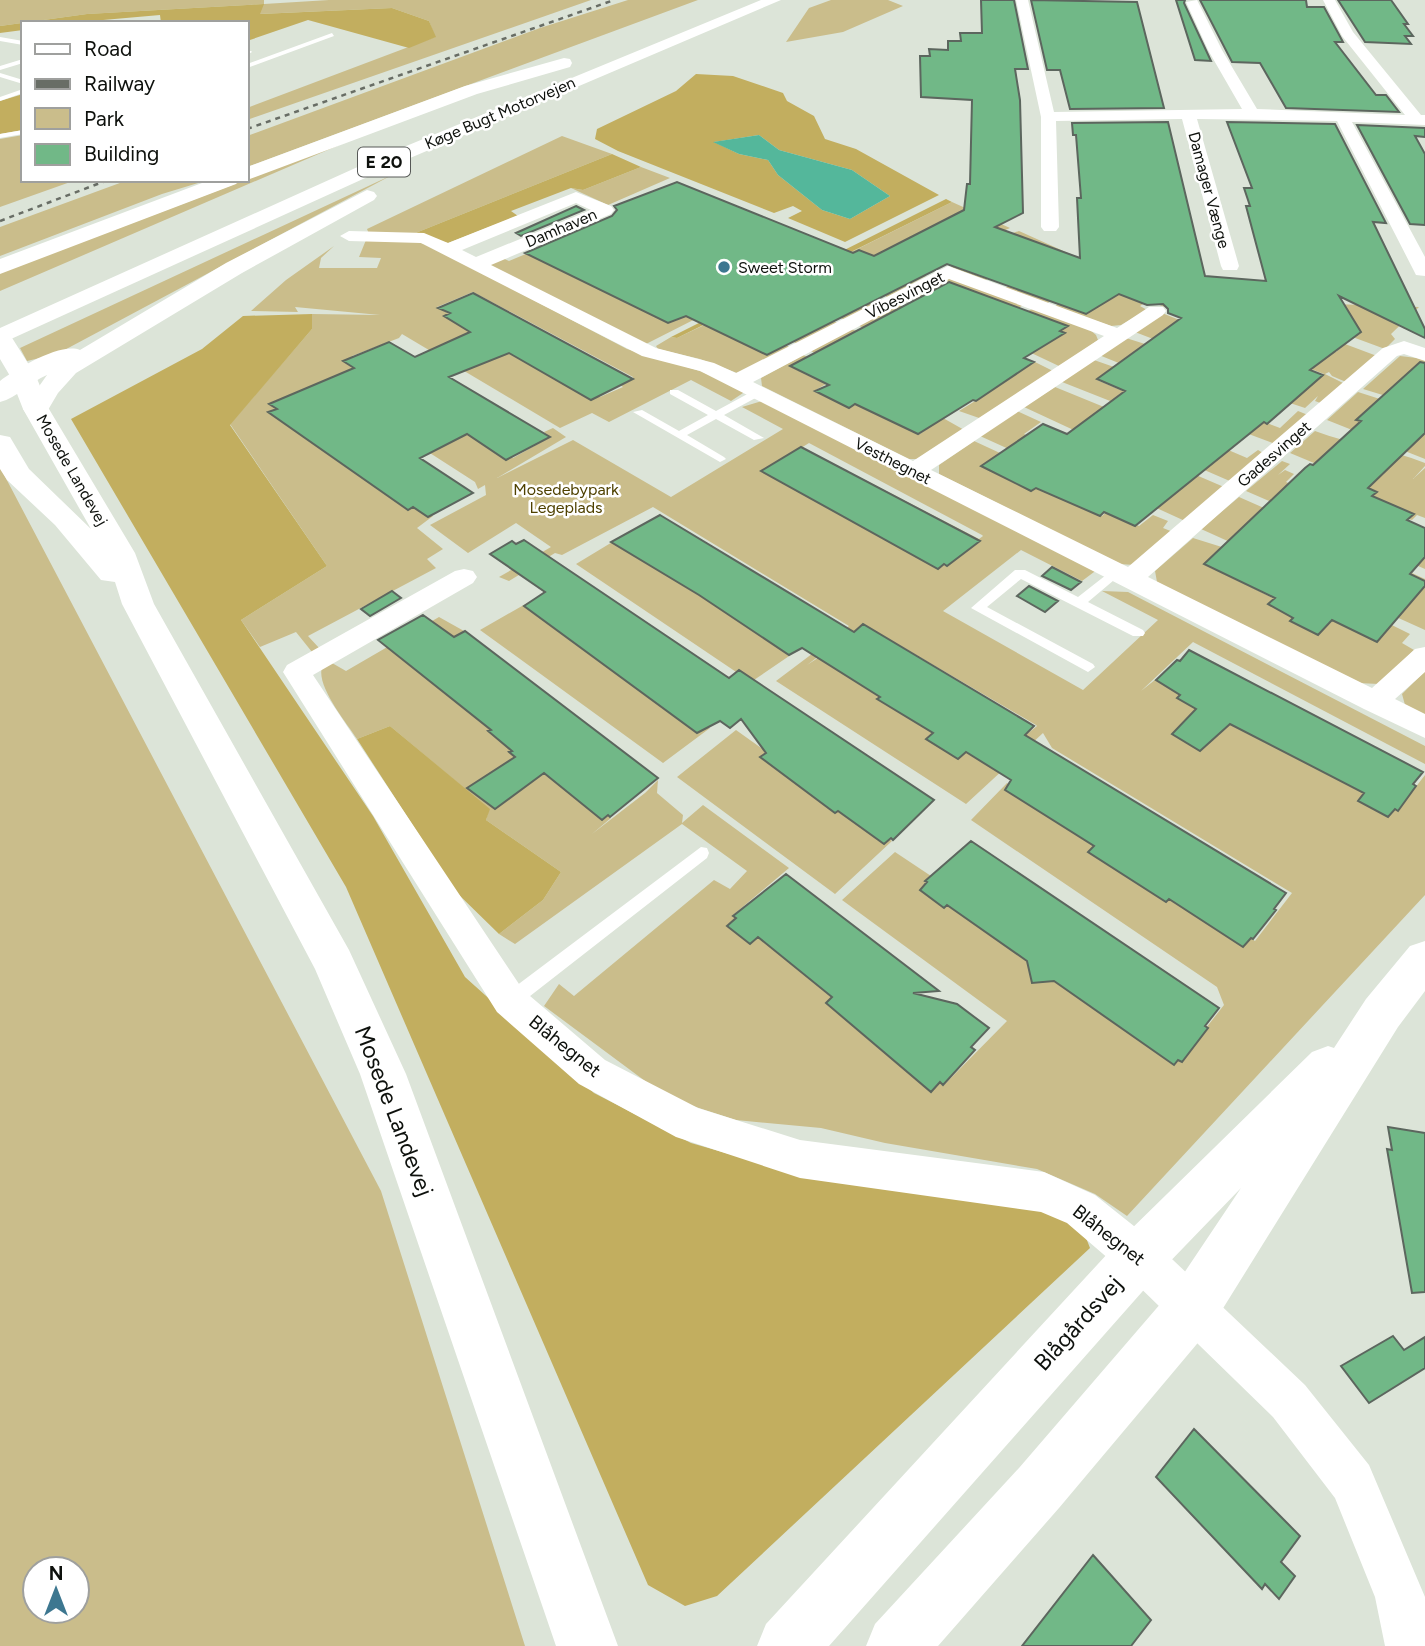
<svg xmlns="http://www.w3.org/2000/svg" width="1425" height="1646" viewBox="0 0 1425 1646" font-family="Figtree,sans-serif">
	<rect width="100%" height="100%" fill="#dce4d8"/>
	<path fill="#cabd8b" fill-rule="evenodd" d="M0,0H264V4L329,0H591L247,120V108L435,37L429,21L392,8L259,14L263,4L87,14L0,26Z
		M628,0H698L247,167V136L540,28Z
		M831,0H888L903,6L843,32L786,42L809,8Z
		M23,135V180H76L0,207V139Z
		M562,136L612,154L413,234H369L367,229Z
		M351,140L0,291V273Z
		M641,167L670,178L608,205L571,188L583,190Z
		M392,175L57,354L27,361L20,348Z
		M128,180H208L162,194L0,256V227Z
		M952,202L1010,228L996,234L958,214L942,221L913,270L926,276L887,297L881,293L859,292L882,300L845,320L777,289Z
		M1019,231L1159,294L1140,306L1147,310L1121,325L1111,326L1055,307L1061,300H1051L1047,304L1005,288L1011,285L990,277L986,280L951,267L954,262L997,238Z
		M564,238L540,256L675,321L696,311L713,310L646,344L489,265L500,257L509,261Z
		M366,240L417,242L428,245L627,349L700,371L746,391L731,401L691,380L609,422L592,413L560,428L402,334L399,338L352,356L513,458L550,437L544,432L553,428L566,437L497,478L573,440L671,497L783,429L742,407L762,401L1098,569L1082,581L1021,550L943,611L1083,690L1158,620L1102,591L1128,592L1425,746V764L1193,642L1141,691L1156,679L1398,810L1425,775V895L1127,1216L1095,1194L1037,1169L885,1143L821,1128L736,1120L668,1098L544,1006L559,984L574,996L714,880L730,889L747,871L682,824L515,944L499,934L543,900L561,872L486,820L489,809L390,726L357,739C346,722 316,686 322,667L332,663L346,671L439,617L464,631L413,662L611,818L592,834L645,793L658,780L657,793L683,815L682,823L703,805L789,868L733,915L944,1085L1007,1021L842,900L895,852L931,876L925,882L1181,1060L1224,1005L1217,987L971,820L1007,783L1255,941L1292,893L1052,748L1043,733L966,804L776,681L849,626L653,507L562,555L555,553L509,581L499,577L551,547L516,523L468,553L430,525L486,495L485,485L478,489L475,482L321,383L271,404L433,516L417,528L443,549L427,559L436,568L308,636L320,649L312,652L296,632L260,647L241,620L327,566L230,424L312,329V314L380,315L295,307L298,312L251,311L286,280L334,246L321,258L319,268H377L381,258L359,257ZM473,292L633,377V378L619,384L623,387L600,397L437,307ZM809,443L982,535L983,536L979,539L803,448L966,550L946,566L769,468ZM865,625L1036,725L1037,726L1022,738L824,654L807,665L848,634L851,635Z
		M950,279L1025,304L979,331L1049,342L1064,332L1020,314L1035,308L1089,329L1096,335L1098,340L1061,367L1025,350L997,368L1015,375L1035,362L1053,371L982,419L959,411L993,390L898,424L920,434L943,418L966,431L924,459H909L762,386L761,378L803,355L823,363L805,374L826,384L814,391L832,400L863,381L811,351L851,329L933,358L857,325L896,304L915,311L918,300L909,297L940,280Z
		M765,296L838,323L798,344L732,315L793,349L737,373L700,359L658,349L656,346L671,337L677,338Z
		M1167,298L1419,307L1391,334L1395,339L1385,349L1301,318L1318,345L1336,352L1345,344L1377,356L1346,382L1332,376L1329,372L1325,374L1345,384L1323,404L1315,401L1318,396L1305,408L1290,403L1324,374L1282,358L1267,423L1280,428L1298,411L1308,415L1275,444L1214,421L1184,431L1247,458L1258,450L1263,453L1232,482L1140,442L1196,475L1224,487L1185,521L1093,479L1079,505L1102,516L1108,511L1139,526L1153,515L1168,521L1163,528L1173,532L1135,565L1119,564L939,474V465L974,441L1000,453L982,466L1032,491L1057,471L980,436L1017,411L1041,422L1024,434L1055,450L1080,433L1024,407L1055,387L1104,407L1138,412L1062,382L1094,360L1114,367L1097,380L1144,400L1168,383L1099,355L1126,338L1145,344L1126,358L1179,349L1135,332L1162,313L1182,321L1188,316L1157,304Z
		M1400,356L1425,359V459L1327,420L1358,392L1383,400L1409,403L1363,389Z
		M1315,431C1351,445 1389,448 1425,463V466L1413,479L1425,468V518L1417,515L1412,520L1405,518L1425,556V569L1246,491L1282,461L1290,464L1278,475L1285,470L1294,474L1286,482L1345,507L1314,463L1290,453Z
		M0,467L381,1191L525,1646H0ZM35,1569H77V1611H35Z
		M1239,497L1264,508L1239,531L1270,545L1344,542L1425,579V630L1201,529Z
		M619,538L798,650L751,682L576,564Z
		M1193,538L1225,548L1206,565L1273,598L1292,580L1311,585L1410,634L1402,643L1414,650L1379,684L1358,683L1157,582L1155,571Z
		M529,602L710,728L663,763L480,630Z
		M1425,671V716L1405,705L1402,694Z
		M736,730L892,841L835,894L677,777Z"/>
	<path fill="#c2ae5f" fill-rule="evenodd" d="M264,4L260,14L392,8L429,21L436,37L409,48L308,20L247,41V23H161L160,15L69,23H23V30L0,33V26L87,14Z
		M696,74L733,76L783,93L787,101L814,116L825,139L856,149L939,195L845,242L788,218L802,211L793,206L774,213L618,151L595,139L597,129L676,91ZM759,135L779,150L852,170L890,196L850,219L822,210L778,175L768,160L739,154L714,142Z
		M23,94V130L0,134V101Z
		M612,154L641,167L583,190L571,188L511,211L518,216L448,243L413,234Z
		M946,199L952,202L677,338L671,337Z
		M312,314V329L230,425L327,566L241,620L373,816L465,977L594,1093L691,1143L785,1170L1034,1204L1081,1225L1090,1248L717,1596L685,1606L648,1585L346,887L71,419L202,349L243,316Z
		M390,726L490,809L486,820L561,872L543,900L499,934L456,892L357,739Z"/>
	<path fill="#54b79b" d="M759,135L779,150L852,170L890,196L850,219L822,210L778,175L768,160L739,154L713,142Z"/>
	<path fill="#71b887" stroke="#5c665e" stroke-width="2" d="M981,0H1014L1028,69H1015L1020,100L1023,213L995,227L1080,258L1077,198H1081L1076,135H1073L1072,123L1168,122L1205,276L1266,281L1246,206H1250L1244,188H1252L1227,122L1335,124L1386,223L1373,222L1425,329V338L1339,296L1361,332L1310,370L1323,375L1267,424L1264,422L1135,526L1104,512L1100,516L1036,488L1031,491L981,466L1043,424L1067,434L1125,391L1097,379L1181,318L1168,313V309L1163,304L1147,305L1119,294L1086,314L947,264L767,355L686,316L668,323L525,253L612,216L617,210L614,206L677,182L853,253L859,250L874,256L964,210L967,184H970L972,100L921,97L920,56H930L929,49L948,50V41H961L960,33H982Z
		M1031,0L1137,2L1164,108L1070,109L1060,70H1047Z
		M1176,0H1185L1184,3L1211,61L1195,60Z
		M1200,0H1306L1307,7H1324L1343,42H1335L1376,95H1386L1399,112L1286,108L1260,63L1232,62Z
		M1338,0H1391L1408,24H1404L1413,36H1405L1411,44L1365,42Z
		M1357,125L1425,128V137L1415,136L1425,154V225L1410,224Z
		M576,206L584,210L521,236L516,233Z
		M949,282L1068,326L1060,331L1065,333L1024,358L1034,362L976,401L973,400L918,434L855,404L849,408L815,391L829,385L790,366Z
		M473,293L633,379L591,400L509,353L449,377L550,437L506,460L467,434L420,458L473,493L428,517L413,507L408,510L268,412L277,409L269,404L354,368L343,361L389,342L415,357L470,332L444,316L450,313L438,308Z
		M1420,362L1425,363V433L1368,488L1377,492L1372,496L1414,514L1407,520L1425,528V557L1410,574L1425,581V586L1377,642L1332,620L1318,635L1290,621L1293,618L1268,604L1275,598L1204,564L1305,468L1310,464L1313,465L1361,421L1356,420Z
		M801,447L980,541L947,566L944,564L938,569L761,471Z
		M660,515L854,632L863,624L1034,726L1025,735L1286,893L1274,909L1276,910L1253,939L1251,938L1243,947L1169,899L1166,902L1088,852L1094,846L1005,790L1011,780L966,752L958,759L926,739L933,733L877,699L880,697L802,648L789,655L699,595L611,542Z
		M524,540L729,678L739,670L934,800L893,840L891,838L884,844L838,811L835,813L760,757L766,753L741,719L730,728L720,721L697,733L524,606L545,592L490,554L512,541L516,544Z
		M1052,567L1081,582L1071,590L1042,576Z
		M1029,586L1058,601L1045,612L1017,596Z
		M392,591L401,598L370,616L361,609Z
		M423,615L454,637L465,631L658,778L610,817L608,815L602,820L544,773L495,809L467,788L515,757L509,752L512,751L488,731L491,730L378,640Z
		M1189,650L1423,772L1413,784L1416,786L1398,811L1395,809L1388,817L1358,801L1364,793L1230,724L1200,751L1172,734L1196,709L1177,698L1180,695L1156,680L1177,660L1180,661Z
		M971,841L1219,1008L1205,1026L1208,1028L1182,1062L1178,1060L1174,1065L1054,981L1032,983L1027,961L947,905L944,908L920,890L927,882L925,881Z
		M786,874L939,991L913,993L957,1004L989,1028L971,1047L975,1050L943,1085L940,1082L931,1092L826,1003L832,997L758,937L750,944L727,926L736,918L733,916Z
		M1388,1127L1425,1133V1292L1412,1293L1387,1149L1392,1150Z
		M1393,1336L1404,1350L1425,1337V1368L1369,1403L1341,1366Z
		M1194,1429L1300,1536L1281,1562L1295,1576L1279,1599L1265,1584L1262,1589L1156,1477Z
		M1093,1555L1151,1620L1131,1646H1022Z"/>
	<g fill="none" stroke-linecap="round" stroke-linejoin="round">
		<path fill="#fff" fill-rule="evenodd" d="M332,33L334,36L247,68V64Z
			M0,37L23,41V45L0,41Z
			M247,51H251L252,52L247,55Z
			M23,59V63L0,70V66Z
			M0,73L23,80V84L0,77Z
			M23,89V93L0,101V97Z
			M23,130V134L0,138V134Z
			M670,390H678L716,411L753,391H761V395L724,415L764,438L754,440L716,419L687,435L724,457L726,459L720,462L633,412L642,410L679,431L708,415L670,394Z
			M1115,568L1120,569V575L1088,602L1143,630L1145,633L1143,636H1133L1021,579L987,607L1093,664L1095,667L1088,672L971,608L1015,570H1025L1078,597Z
			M701,847L707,848L709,853L707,858L516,1007L510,1009L504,1007L501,1001L504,995Z"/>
		<path fill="#fff" fill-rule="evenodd" d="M1016,0H1028L1054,112L1242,109L1208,50L1186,2L1197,0L1222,50L1257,109L1405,115L1342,36L1323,0H1335L1353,32L1421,115H1425V125L1352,122L1425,257V276L1416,275L1414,271L1337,121L1197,119L1239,266L1237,270H1223L1221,266L1182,119L1056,121L1059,227L1056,231H1044L1041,227V117Z
			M576,192L611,206L614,210L611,214L491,265L656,348L714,363L736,373L948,266L1117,328L1149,307H1163L1166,311L1163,315L931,470L1128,567L1383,348L1404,341L1425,348V361L1404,354L1397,356L1148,577L1372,688L1415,649L1425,647V672L1395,699L1425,714V738L1364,709L700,371L642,356L421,243L349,241L340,236L349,231L424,233L448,243ZM576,203L591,210L476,257L462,250ZM949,279L1104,336L913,461L753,382Z
			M464,569L473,571L477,577L473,583L313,675L523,990L605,1060L698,1108L800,1140L1044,1172L1095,1195L1154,1242L1305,1385L1369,1465L1425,1597V1646H1385L1375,1597L1335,1498L1273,1417L1124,1272L1067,1223L1041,1212L800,1178L676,1137L579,1084L497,1012L283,672L287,665L455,571Z"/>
		<path fill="#fff" fill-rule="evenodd" d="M1425,941V991L1398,1027L1212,1326L1059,1508L938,1646H866L875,1624L1019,1468L1174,1288L1241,1188L1157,1275L829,1646H757L766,1624L1121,1239L1312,1052L1328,1046L1334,1048L1366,999L1410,946Z"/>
		<path fill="#fff" fill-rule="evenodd" d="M0,331L9,333L36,376L49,409L135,553L154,604L349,950L406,1074L618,1646H556L360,1074L315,969L122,604L115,582L101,580L55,525L7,480L0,469V435L10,437L29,469L91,529L23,409L10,376L0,359Z"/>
		<path fill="#fff" fill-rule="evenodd" d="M761,0H781L396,164L0,344V328L382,156Z
			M564,58L570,59L572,63L570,67L477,94L247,180V167L465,86Z
			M210,180H239L236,184L0,274V259Z
			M367,190L374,192L377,196L374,200L242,273L76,373L58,393L45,415L36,417L27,415L23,409L47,375C30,382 17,398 0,402V381C16,369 61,342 80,350L226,263Z"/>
		<path stroke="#686d65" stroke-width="2.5" stroke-dasharray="5 5" stroke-linecap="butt" d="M247,129L614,0
			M0,221L108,180"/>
	</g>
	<circle fill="#3d7790" stroke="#fff" stroke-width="2.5" cx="724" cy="267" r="7"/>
	<g text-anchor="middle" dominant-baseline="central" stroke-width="5" stroke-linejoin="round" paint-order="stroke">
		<g font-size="16" fill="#0e110d" stroke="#fff">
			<text transform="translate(500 113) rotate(-23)">Køge Bugt Motorvejen</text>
			<text transform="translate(1209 190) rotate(75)">Damager Vænge</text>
			<text transform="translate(561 228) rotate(-23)">Damhaven</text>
			<text transform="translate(905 295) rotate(-27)">Vibesvinget</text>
			<text transform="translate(1274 454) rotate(-41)">Gadesvinget</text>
			<text transform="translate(893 461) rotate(27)">Vesthegnet</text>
			<text transform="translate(72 470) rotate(60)">Mosede Landevej</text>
		</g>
		<g font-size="16" fill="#0e110d" stroke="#fff" text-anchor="start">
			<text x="738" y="267">Sweet Storm</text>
		</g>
		<g font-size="16" fill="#4f4100" stroke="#fff">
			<text x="566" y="489">Mosedebypark<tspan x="566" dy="18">Legeplads</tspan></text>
		</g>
		<rect fill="#fff" stroke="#565856" stroke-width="2" x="358" y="147.5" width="52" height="29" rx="5"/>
		<g font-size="18" font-weight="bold" fill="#0e110d">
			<text x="384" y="162">E 20</text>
		</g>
		<g font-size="19" fill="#0e110d" stroke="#fff">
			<text transform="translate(565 1046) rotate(39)">Blåhegnet</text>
			<text transform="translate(1109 1235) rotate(38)">Blåhegnet</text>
		</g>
		<g font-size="23" fill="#0e110d" stroke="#fff">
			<text transform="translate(394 1111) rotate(69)">Mosede Landevej</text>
			<text transform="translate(1078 1323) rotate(-48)">Blågårdsvej</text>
		</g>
	</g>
	<rect x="21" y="21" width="228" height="161" fill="#ffffff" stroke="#9fa09e" stroke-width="2"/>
	<rect x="35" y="44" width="35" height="10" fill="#ffffff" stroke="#9fa09e" stroke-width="2"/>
	<text x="84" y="56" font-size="21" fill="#0e110d">Road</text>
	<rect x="35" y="79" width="35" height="10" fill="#686d65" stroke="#9fa09e" stroke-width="2"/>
	<text x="84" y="91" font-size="21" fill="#0e110d">Railway</text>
	<rect x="35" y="108" width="35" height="21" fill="#cabd8b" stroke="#9fa09e" stroke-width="2"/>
	<text x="84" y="126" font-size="21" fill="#0e110d">Park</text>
	<rect x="35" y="144" width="35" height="21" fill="#71b887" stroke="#9fa09e" stroke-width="2"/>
	<text x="84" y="161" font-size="21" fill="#0e110d">Building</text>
	<g transform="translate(56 1590)"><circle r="33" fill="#ffffff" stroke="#9fa09e" stroke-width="2"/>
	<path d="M0-5L12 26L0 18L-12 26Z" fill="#3d7790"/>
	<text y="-10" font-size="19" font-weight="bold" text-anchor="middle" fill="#0e110d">N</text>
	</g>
</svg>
